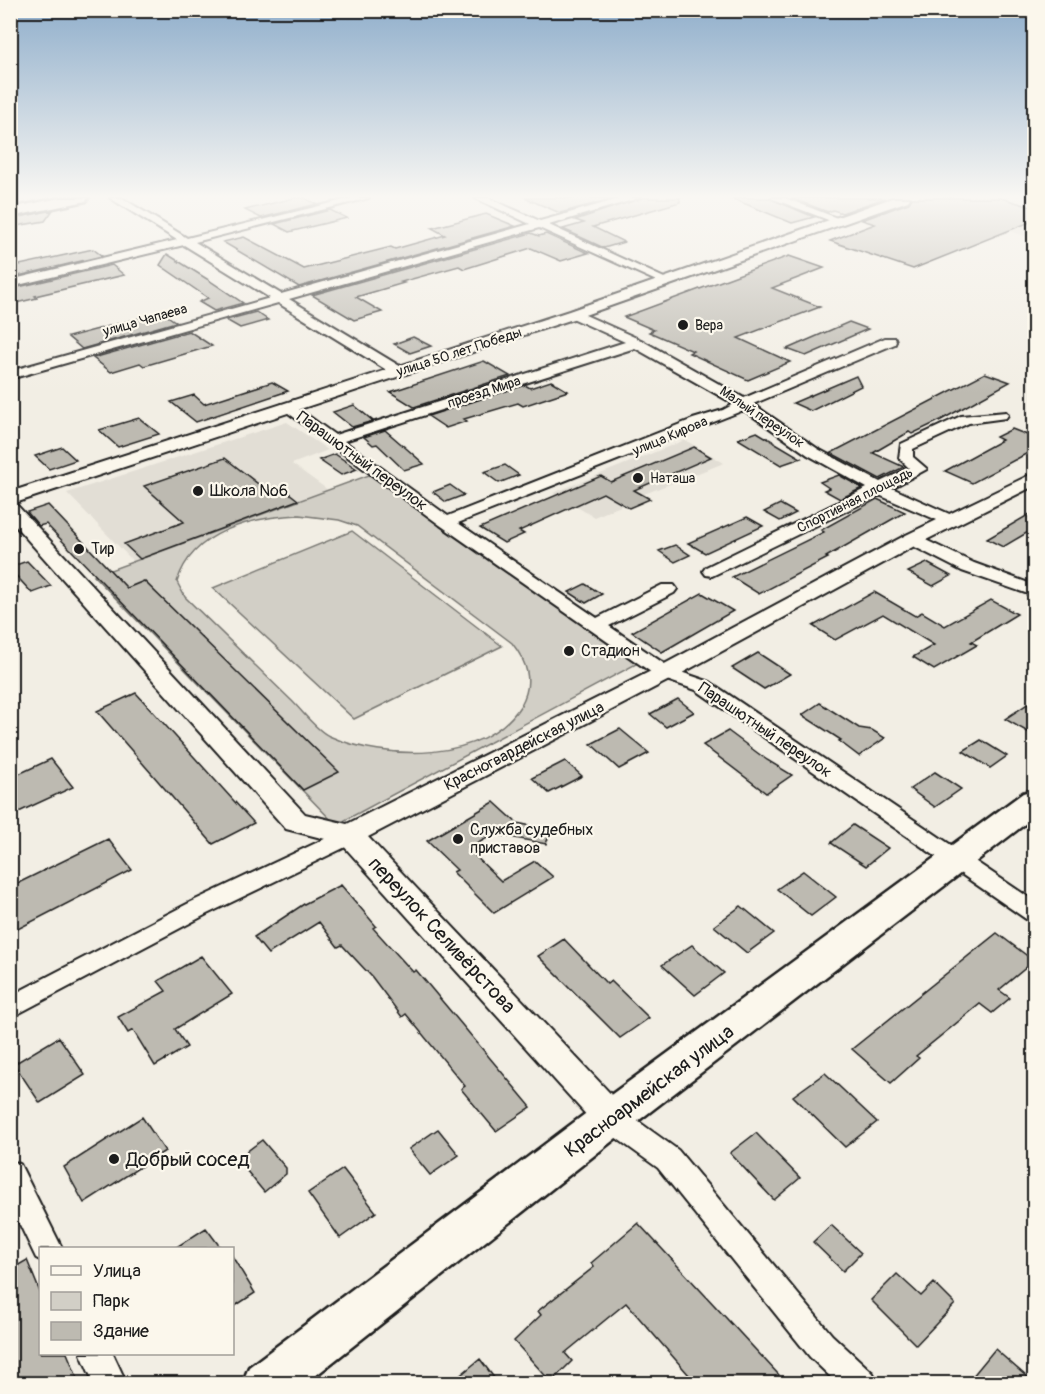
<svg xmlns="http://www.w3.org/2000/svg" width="1045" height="1394" viewBox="0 0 1045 1394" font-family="Pangolin,sans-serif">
	<rect width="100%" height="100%" fill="#f2eee4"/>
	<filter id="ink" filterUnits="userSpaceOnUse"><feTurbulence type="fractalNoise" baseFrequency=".0167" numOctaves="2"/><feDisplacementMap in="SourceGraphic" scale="12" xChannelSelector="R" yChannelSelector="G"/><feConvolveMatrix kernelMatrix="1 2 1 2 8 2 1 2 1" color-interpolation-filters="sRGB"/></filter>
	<g filter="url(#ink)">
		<path fill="#e2ded5" d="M931,198H1034V239L922,201Z
			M287,422L328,450L292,464L328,490L140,559L133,561L67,493Z
			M685,440L724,463L644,494L650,499L629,508L623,505L594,517L553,493Z"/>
		<path fill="#d2cfc6" stroke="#777671" stroke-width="1.5" fill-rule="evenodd" d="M369,475L638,663L336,825L94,576ZM299,515L339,520L357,526L512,643C527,662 534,682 521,705C485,763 385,761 329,736C316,730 303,712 293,702C257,667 221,632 185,597L177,582C192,531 252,517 299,515Z
			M352,531L502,646L354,719L213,588Z"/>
		<path fill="#bdbab1" stroke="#1c1c1c" stroke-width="1.5" d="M294,198H304L317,204L261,218L245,210Z
			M525,198H615L560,213Z
			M641,198H680V202L593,227L624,242L604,248L563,229L584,223L575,220Z
			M731,198H769L814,217L792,223Z
			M791,198H885L842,213L833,210L828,212Z
			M912,198H1001L1035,208V220L913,269L830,241L875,224L862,220L909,203Z
			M53,210L45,221L10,227V219Z
			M330,210L347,218L289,232L274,224Z
			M486,214L515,226L299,287L223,242L244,237L304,269L391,247L395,249L445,235L432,228Z
			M531,233L539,236L546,234L588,253L561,261L531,248L464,269L459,266L401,282L404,283L356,297L382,312L354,320L312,295Z
			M93,249L102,256L10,278V267Z
			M167,254L207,279L243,303L214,311L199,302L208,298L160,265Z
			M789,256L824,268L772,288L820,307L738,338L790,362L748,380L689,353L693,351L649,332L654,330L624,317Z
			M112,265L124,275L35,296L37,298L16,303L10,298V289Z
			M162,312L176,322L82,349L68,337Z
			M256,312L268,320L240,328L226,320Z
			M849,322L868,329L806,356L787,349Z
			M189,331L212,346L144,366L140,363L111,372L93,358Z
			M413,337L431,346L410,353L394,344Z
			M484,361L510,376L414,407L390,392Z
			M985,373L1010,382L941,420L912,434L909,432L873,453L904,467L880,479L831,453Z
			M856,376L861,386L811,411L793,403Z
			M551,381L568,391L523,406L518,403L464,419L467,421L446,428L428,416L525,385L530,388Z
			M272,382L288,391L196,422L171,402L194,395L204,404Z
			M354,405L373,421L352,427L333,412Z
			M139,418L159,434L118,447L99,430Z
			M1012,429L1035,438V449L972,483L945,471L1002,440L996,437Z
			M385,430L407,449L424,464L404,470L377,444L373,445L364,437Z
			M757,432L801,458L781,465L738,439Z
			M62,447L76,460L49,469L35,456Z
			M694,447L711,457L634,490L650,499L629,508L603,493L519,531L524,534L504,543L480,528L601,476L611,482Z
			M335,454L357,469L341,475L319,460Z
			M225,458L271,494L284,489L298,500L140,559L124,544L184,522L144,486Z
			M505,465L519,475L499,483L484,472Z
			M839,475L862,488L840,499L824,490L829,488L820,482Z
			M450,485L464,495L446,502L433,492Z
			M877,499L905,512L826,557L828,558L759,594L732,577L824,532L821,530Z
			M780,504L796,513L780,521L764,512Z
			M48,505L127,588L144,581L339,772L303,790L46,524L39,526L27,512Z
			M1035,511V528L1003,547L987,539Z
			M747,517L763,526L705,553L688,543Z
			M675,545L690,555L675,562L659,551Z
			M27,561L51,586L32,593L10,569V567Z
			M927,563L951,576L933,586L908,572Z
			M585,584L602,594L586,603L569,592Z
			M874,592L915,616L922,612L945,626L991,600L1017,614L971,642L977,645L934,670L913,657L934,645L883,614L835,640L813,626Z
			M702,593L733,611L662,652L632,632Z
			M758,653L790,674L764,689L732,668Z
			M136,693L254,823L213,844L97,711Z
			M678,699L694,712L666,727L650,714Z
			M1035,699V736L1005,719Z
			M820,703L859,728L872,730L885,738L859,756L839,741L841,740L802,715Z
			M620,729L649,753L619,769L591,744Z
			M728,731L767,760L792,775L766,793L703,745Z
			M981,740L1007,756L990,768L963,751Z
			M51,759L73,787L10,816V778Z
			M565,761L582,776L549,793L532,778Z
			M935,772L961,789L935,807L910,789Z
			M494,802L517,823L551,830L546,844L494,834L468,849L501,881L535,861L553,877L494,913L453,872L457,870L427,841Z
			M853,825L888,848L866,866L831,843Z
			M108,839L132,870L10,933V887Z
			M803,871L836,897L811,916L777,889Z
			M341,885L376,926L373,928L413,972L416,970L531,1107L496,1131L461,1089L465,1086L406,1014L402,1017L372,977L342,945L338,947L319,922L268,954L254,937L304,904Z
			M741,906L774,933L747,953L714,926Z
			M997,933L1034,961L999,990L1010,998L992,1013L980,1004L916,1056L919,1058L891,1083L852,1049Z
			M564,939L607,984L611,981L649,1018L620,1038L538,956Z
			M692,945L724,973L695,995L662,965Z
			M201,956L232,994L175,1029L187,1047L155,1066L133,1030L128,1033L118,1017L166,991L158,981Z
			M59,1037L85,1075L40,1103L14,1064Z
			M825,1073L877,1122L845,1147L793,1096Z
			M142,1117L165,1151L84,1203L64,1167Z
			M438,1129L459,1155L430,1175L409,1149Z
			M756,1133L800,1178L774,1200L730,1153Z
			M262,1140L286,1168V1174L264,1192L237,1159Z
			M343,1169L376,1212L340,1238L308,1193Z
			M638,1223L779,1375L771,1383H696L626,1303L565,1353L572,1361L551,1382L514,1341L541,1315L538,1311L594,1267L591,1263Z
			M831,1225L861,1253L843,1271L813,1242Z
			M206,1228L221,1248H175Z
			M232,1256L255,1293L232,1308Z
			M27,1260L40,1292V1353H67L77,1377L67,1383H10V1270Z
			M897,1274L921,1296L934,1283L955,1304L916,1345L871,1300Z
			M995,1349L1034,1383H967Z
			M480,1359L498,1383H451Z"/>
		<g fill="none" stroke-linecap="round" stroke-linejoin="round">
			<defs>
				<path id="minor" d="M110,198H122L187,238L352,198H369L195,242L281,294L530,224L475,198H488L540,221L623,198H639L549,225L673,282L671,284H663L539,228L289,299L403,368L405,371L403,374H393L278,303L10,379V371L270,298L184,245L10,287V280L177,240Z
					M771,198H785L845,221L836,223Z
					M574,310L641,340L744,398L885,338H895L896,341L895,344L753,404L818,449L880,482L909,468L899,458L901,444L961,416L1006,412L1008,415L1006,418L969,423L913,449V457L927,469L892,488L956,517L958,520L956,523H944L879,495L712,576L706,575L703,571L706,567L867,488L808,455L744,410L458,523L597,618L662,585H674L677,589L674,593L609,626L672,669L710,682L1034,901V922L1026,919L696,690L658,677L440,525L280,407L282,404H292L335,435L625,342L570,317L568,314ZM635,348L734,404L723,410L693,419L448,516L344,441Z
					M913,534L974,563L1034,585V596L962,571L907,543L905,539L907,535Z
					M350,827L358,829L361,835L358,841L207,914L10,1018V996L191,902Z
					M611,1106L621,1109L678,1150L832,1335L873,1373L878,1384H838L810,1357L658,1168L601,1127L597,1118L601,1109Z
					M10,1160L20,1164L62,1248H40V1260L36,1258L10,1204Z
					M81,1354H113L127,1384H94Z"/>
				<path id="tertiary" d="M892,198H910L908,201L579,317L15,503L305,814L347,824L657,668L906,535L1034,473V486L920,543L673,678L368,837L623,1107L628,1118L623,1129L611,1133L599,1129L341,843L286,829L10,520V492L569,311Z"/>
				<path id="secondary" d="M60,198H88L86,201L10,217V208Z
					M1034,790V817L625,1131L305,1384H242L249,1367L597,1105L1023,793Z"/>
			</defs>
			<use href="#minor" stroke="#1c1c1c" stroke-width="4"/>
			<use href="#tertiary" stroke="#1c1c1c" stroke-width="4"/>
			<use href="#secondary" stroke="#1c1c1c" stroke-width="5"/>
			<use href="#minor" fill="#fbf7ec" fill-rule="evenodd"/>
			<use href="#tertiary" fill="#fbf7ec" fill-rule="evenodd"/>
			<use href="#secondary" fill="#fbf7ec" fill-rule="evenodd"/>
		</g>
	</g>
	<linearGradient id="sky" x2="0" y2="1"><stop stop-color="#8faecb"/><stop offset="0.5" stop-color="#f9f7f3"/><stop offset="1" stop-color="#f9f7f3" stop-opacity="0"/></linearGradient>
	<rect width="1045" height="393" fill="url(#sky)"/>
	<g fill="#1c1c1c" stroke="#fbf7ec" stroke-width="2">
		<circle cx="683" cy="325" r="6"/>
		<circle cx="638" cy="478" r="6"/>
		<circle cx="198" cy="491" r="6"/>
		<circle cx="79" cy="549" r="6"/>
		<circle cx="569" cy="651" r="6"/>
		<circle cx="458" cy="839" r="6"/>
		<circle cx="114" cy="1159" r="6"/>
	</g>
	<g text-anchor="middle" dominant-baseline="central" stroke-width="4.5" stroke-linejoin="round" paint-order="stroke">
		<g font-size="14" fill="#1c1c1c" stroke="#fbf7ec">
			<text transform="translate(145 320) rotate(-16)">улица Чапаева</text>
			<text transform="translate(459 352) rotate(-18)">улица 50 лет Победы</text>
			<text transform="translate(484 392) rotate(-18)">проезд Мира</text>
			<text transform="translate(762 417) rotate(34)">Малый переулок</text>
			<text transform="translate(670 436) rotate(-23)">улица Кирова</text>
			<text transform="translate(855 500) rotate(-27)">Спортивная площадь</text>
		</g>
		<g font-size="14" fill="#1c1c1c" stroke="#fbf7ec" text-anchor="start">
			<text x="695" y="325">Вера</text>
			<text x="650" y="478">Наташа</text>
		</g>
		<g font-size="16" fill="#1c1c1c" stroke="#fbf7ec">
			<text transform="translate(362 461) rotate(36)">Парашютный переулок</text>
			<text transform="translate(765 730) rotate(34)">Парашютный переулок</text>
			<text transform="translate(524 746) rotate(-27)">Красногвардейская улица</text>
		</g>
		<g font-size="16" fill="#1c1c1c" stroke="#fbf7ec" text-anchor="start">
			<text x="210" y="491">Школа №6</text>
			<text x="91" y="549">Тир</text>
			<text x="581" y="651">Стадион</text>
			<text x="470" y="830">Служба судебных<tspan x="470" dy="18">приставов</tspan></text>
		</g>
		<g font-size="20" fill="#1c1c1c" stroke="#fbf7ec">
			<text transform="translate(442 935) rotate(47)">переулок Селивёрстова</text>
			<text transform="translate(649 1091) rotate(-37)">Красноармейская улица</text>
		</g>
		<g font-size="20" fill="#1c1c1c" stroke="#fbf7ec" text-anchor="start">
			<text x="126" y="1159">Добрый сосед</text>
		</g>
	</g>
	<rect width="1045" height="1394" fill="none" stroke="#fbf7ec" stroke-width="36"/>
	<rect x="18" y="18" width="1009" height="1358" fill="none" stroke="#1c1c1c" stroke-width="2" filter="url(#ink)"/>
	<rect x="39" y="1247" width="195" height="108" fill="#fbf7ec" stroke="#a29f99" stroke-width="1.5"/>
	<rect x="51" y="1266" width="30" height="9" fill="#fbf7ec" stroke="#a29f99" stroke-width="1.5"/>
	<text x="93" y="1277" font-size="18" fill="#1c1c1c">Улица</text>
	<rect x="51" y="1292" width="30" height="18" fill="#d2cfc6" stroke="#a29f99" stroke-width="1.5"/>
	<text x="93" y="1307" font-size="18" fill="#1c1c1c">Парк</text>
	<rect x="51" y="1322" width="30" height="18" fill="#bdbab1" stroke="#a29f99" stroke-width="1.5"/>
	<text x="93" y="1337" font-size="18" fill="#1c1c1c">Здание</text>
</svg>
